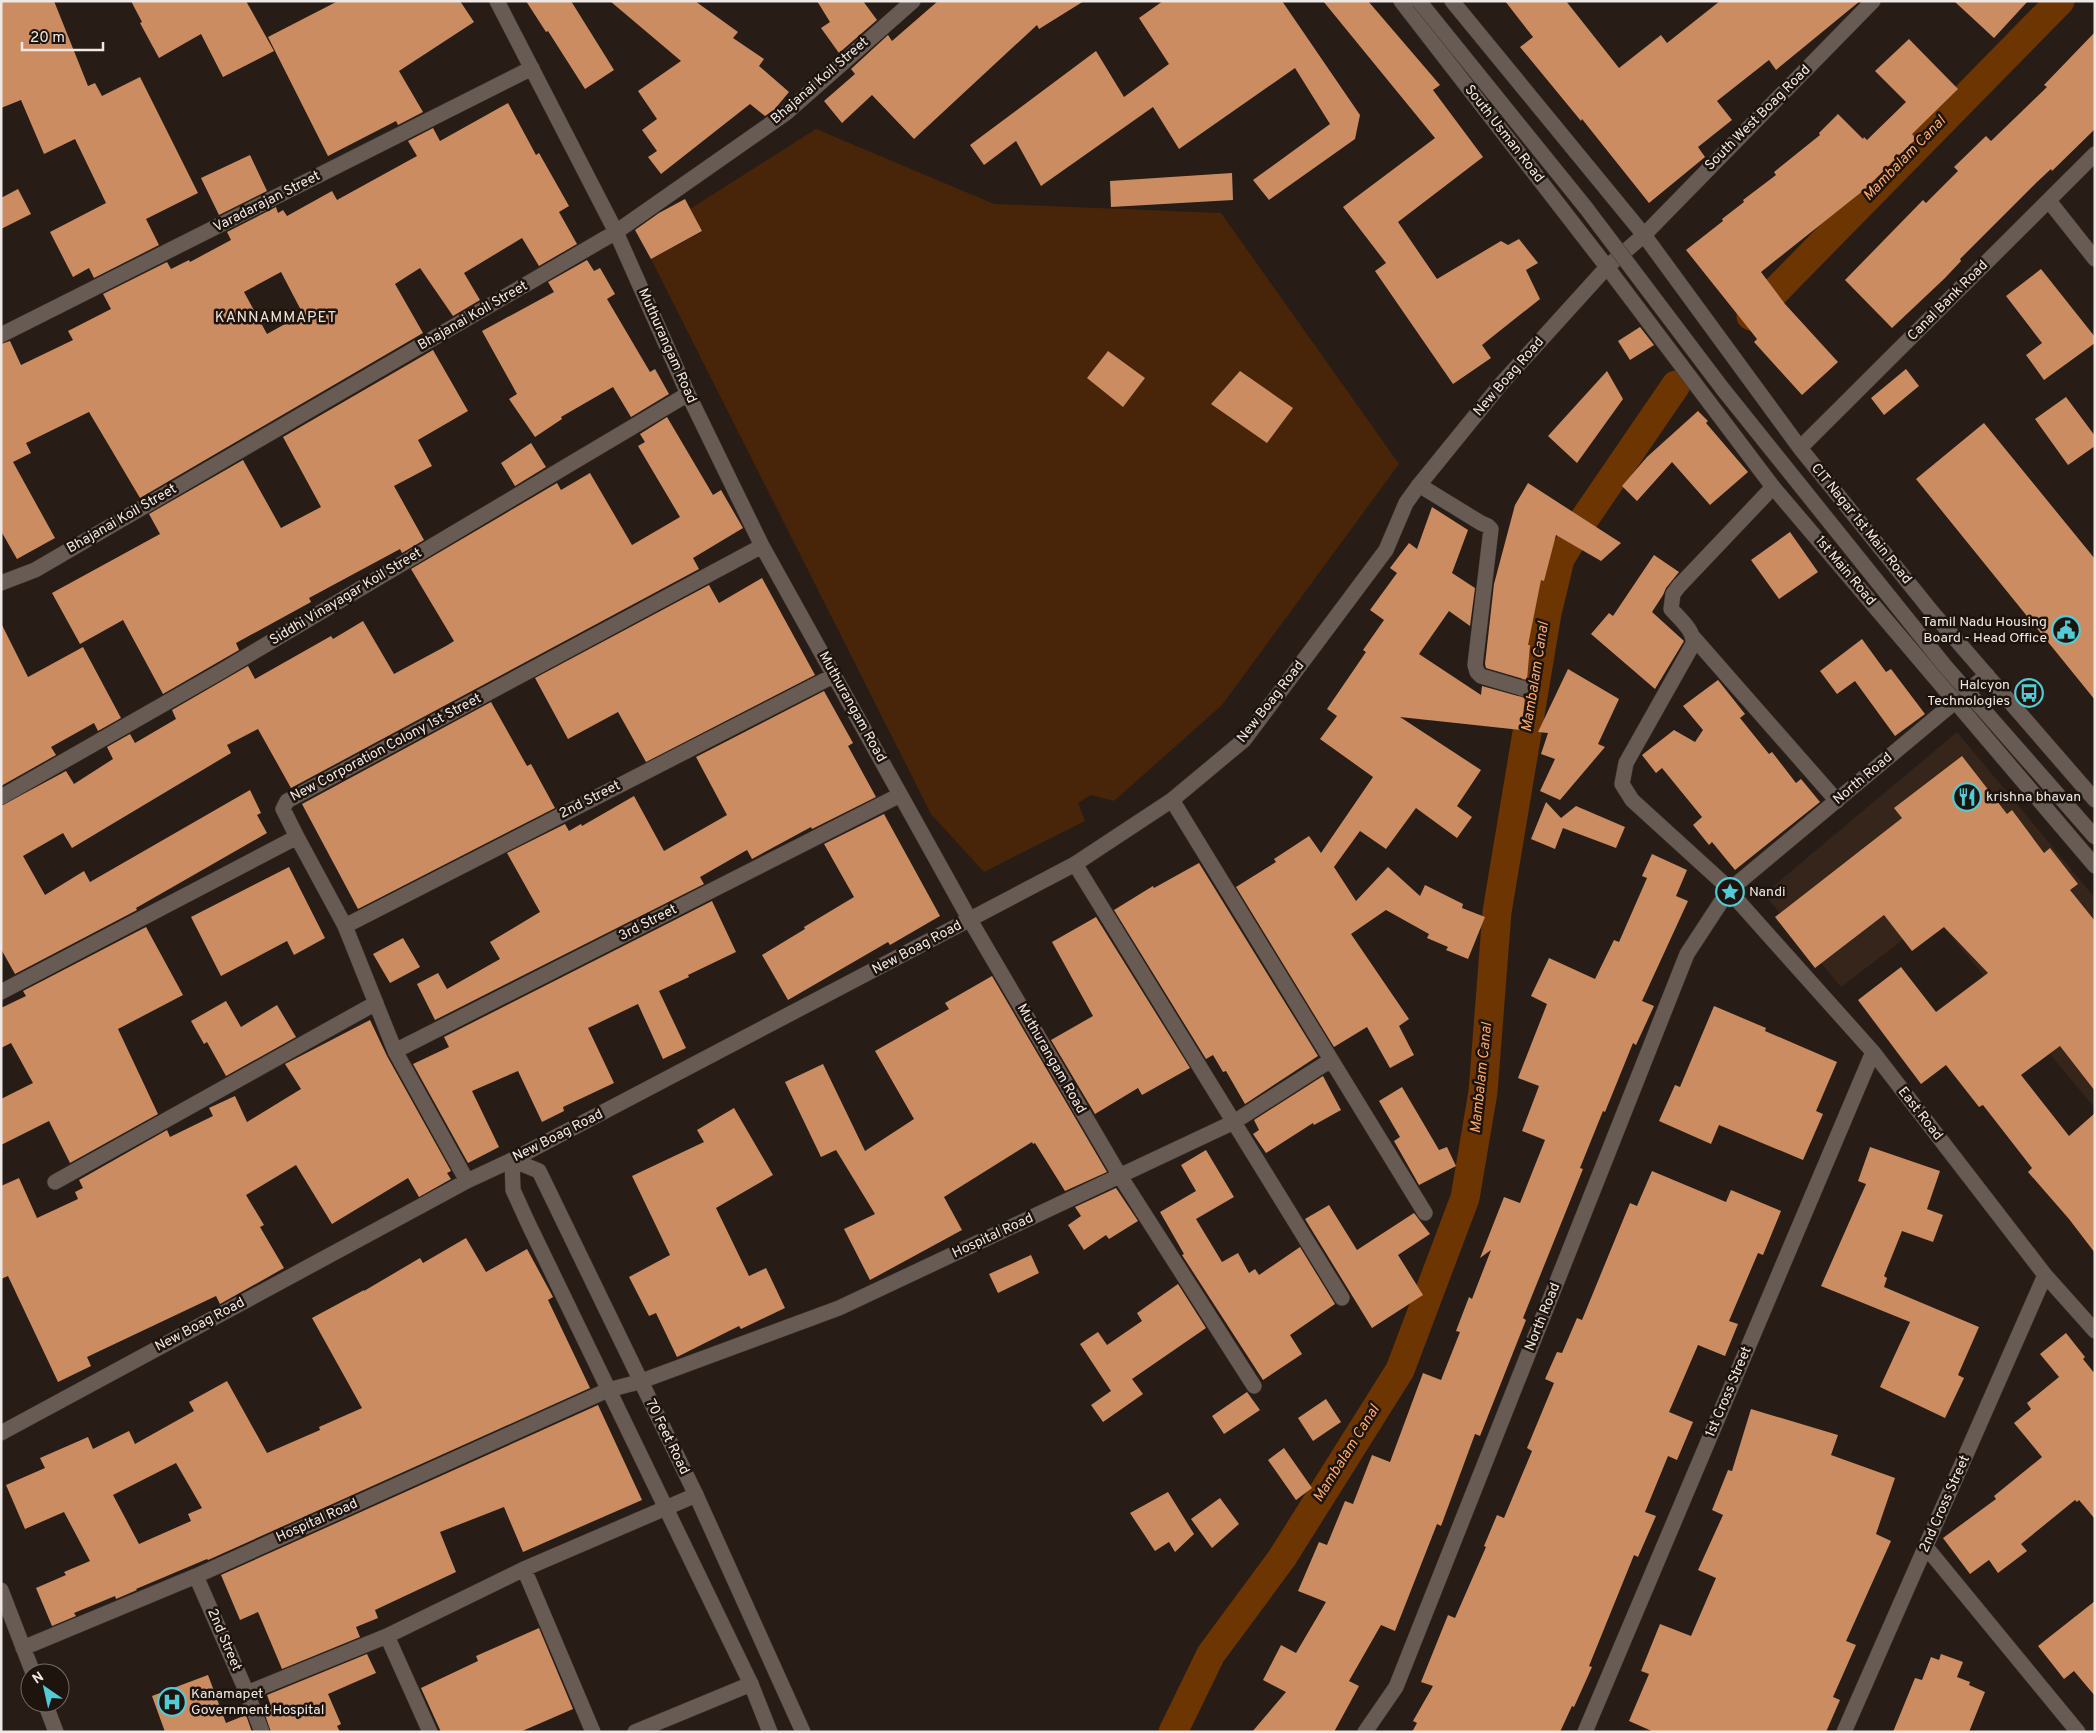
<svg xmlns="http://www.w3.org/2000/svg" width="2096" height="1733" viewBox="0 0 2096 1733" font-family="Overpass,sans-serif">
	<rect width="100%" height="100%" fill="#281d16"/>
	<path fill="#35251a" d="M1957,732L2095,898V1108L1934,916L1841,987L1764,894Z"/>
	<path fill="#482408" d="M816,129L994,204L1221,213L1399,464L1222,705L1114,801L1091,795L1078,803L1085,821L984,872L931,814L651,259L702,232L690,209Z"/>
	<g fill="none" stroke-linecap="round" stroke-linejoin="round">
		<path stroke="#6d3502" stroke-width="29" d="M1751,316L2060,1
			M1173,1732L1211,1654L1282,1558L1400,1370L1465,1198L1483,1092L1497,912L1547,613L1560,559L1585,518L1676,385"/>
	</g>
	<path fill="#cc8c61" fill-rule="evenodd" d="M1,1H54L88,86L95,83L102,96L140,77L198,193L146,219L159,245L94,278L89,268L73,277L50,232L106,203L75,139L44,154L21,100L1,108Z
		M131,1H246L274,51L223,77L201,34L159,58L140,23L142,22Z
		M338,1H460L474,22L399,71L423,112L398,125L396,121L328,156L268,37Z
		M526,1H571L614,70L585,89L548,31L546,32Z
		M610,1H695L738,32L733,38L764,59L759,66L789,92L774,110L765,116L750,104L661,174L648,157L657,151L642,130L657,119L638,91L681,61Z
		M817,1H863L877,20L839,53L821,28L830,22Z
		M938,1H1084L1039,29L1037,25L914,139L872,95L842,123L824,101L855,74L851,69L888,35L892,41Z
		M1163,1H1282L1360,115L1355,139L1269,200L1253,180L1330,124L1295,68L1179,149L1153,107L1041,186L1016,141L984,165L970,145L1096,51L1124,97L1169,64L1139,18Z
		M1323,1H1368L1440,85L1433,90L1483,157L1398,222L1437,279L1501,241L1508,245L1519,239L1538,263L1526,270L1540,299L1482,345L1491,358L1453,384L1375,271L1386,263L1343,207L1435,138Z
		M1505,1H1566L1619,68L1661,35L1667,43L1720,1H1860L1776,70L1769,60L1717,101L1732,120L1698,147L1705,157L1649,203L1582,119L1581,121L1520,47L1533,37Z
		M1954,1H2028L1994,38Z
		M2095,32V129L2052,171L2051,169L2037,182L1960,259L1961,261L1945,278L1892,328L1845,280L1923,200L1926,203L1958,171L1954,167L1986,136L1991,141L2017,116L2047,87L2044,85Z
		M1909,39L1958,89L1912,134L1916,139L1864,190L1761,272L1785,304L1838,362L1802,395L1754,342L1757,339L1686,250L1723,221L1722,219L1744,202L1743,200L1776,175L1774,172L1820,135L1819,133L1838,114L1863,139L1864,137L1867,140L1906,102L1875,71Z
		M508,103L536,155L539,153L569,206L559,212L577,244L539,266L522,238L464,273L480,300L453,316L420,268L395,284L423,333L140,498L89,412L26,443L31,453L13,462L55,538L17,559L1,531V344L10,341L21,365L73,340L68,331L111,309L103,294L167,262L171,269L189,260L190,262L231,240L227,232L276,207L278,213L283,210L287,216L332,191L337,200L417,156L408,141L433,128L440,141ZM281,272L303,314L267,334L244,292Z
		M250,155L267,191L219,215L201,178Z
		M1232,173L1233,200L1111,207L1110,181Z
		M18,189L31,214L1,229V198Z
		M685,199L702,231L651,259L635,230L659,213Z
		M587,260L594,271L600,268L615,294L607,299L650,372L655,369L669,394L631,417L613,387L561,417L562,419L535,437L509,399L517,394L482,331L554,292L548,282Z
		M2041,269L2095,337V343L2044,380L2026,355L2042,343L2006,296Z
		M1640,327L1654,345L1630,360L1618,341Z
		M433,350L468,411L418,440L432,466L394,486L424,540L402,553L400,549L309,598L311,602L236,643L239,650L163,694L123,620L80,644L52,593L160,534L149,514L243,460L281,528L321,507L283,437Z
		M1108,351L1145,378L1123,407L1087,378Z
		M1906,369L1919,386L1884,415L1871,398Z
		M1240,371L1293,408L1267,443L1211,404Z
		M1607,371L1623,399L1577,463L1548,436Z
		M2066,397L2095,436V446L2068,465L2035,419Z
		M1698,411L1708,421L1706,423L1748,472L1710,505L1672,462L1637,501L1622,486L1647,457Z
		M667,417L713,495L721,490L743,528L693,558L699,569L291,788L258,729L227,745L231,753L72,848L63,833L23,856L45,895L84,871L90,882L250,790L261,813L257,815L267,833L136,908L137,910L15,974L1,949V806L66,771L74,784L113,759L107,747L130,734L135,743L176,719L172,710L248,666L255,679L331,636L333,639L363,621L394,674L446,646L454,641L411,569L557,483L561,490L590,473L632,545L680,517L638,446L645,442L640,434Z
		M1984,423L2095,559V700L1916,479Z
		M531,443L546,467L515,486L501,463Z
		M1528,483L1621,543L1601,561L1556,535L1544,581L1541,580L1528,645H1530L1527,680L1486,668L1485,664L1494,584L1515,505Z
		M1432,507L1468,530L1452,573L1475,588L1470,626L1449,611L1419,654L1481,695L1482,686L1525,698L1521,730L1400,717L1481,770L1457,806L1472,817L1457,838L1416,808L1386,849L1360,831L1334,867L1356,901L1388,867L1420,896L1425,885L1463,904L1462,908L1485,917L1468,959L1446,950L1448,947L1427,938L1429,934L1386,910L1351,934L1409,1019L1399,1026L1414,1055L1390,1068L1367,1027L1334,1047L1236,887L1276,862L1274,859L1309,836L1321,853L1373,777L1320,739L1337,716L1327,709L1366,652L1363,650L1384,620L1370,610L1397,573L1390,568L1409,543L1417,549Z
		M1790,532L1818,572L1779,599L1751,560Z
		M1654,555L1679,572L1666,588L1663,595L1652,612L1684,641L1655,689L1591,634L1609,613L1613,616Z
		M762,578L815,675L646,762L618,712L568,739L535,678L709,585L719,603Z
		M1,623L28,677L83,647L121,718L98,731L94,723L51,747L56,755L1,786Z
		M1862,639L1886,672L1891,669L1925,714L1895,736L1855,681L1837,694L1820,671Z
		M1568,669L1619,699L1598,744L1605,747L1560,800L1540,791L1555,759L1541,754L1548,733L1538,732Z
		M1718,680L1745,714L1740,718L1769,754L1772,752L1796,783L1801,779L1820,802L1735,870L1712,842L1709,845L1693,825L1702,817L1662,768L1656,773L1642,755L1674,730L1695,742L1703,730L1683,706Z
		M824,691L853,743L848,746L876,797L812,829L811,827L752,859L747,850L700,877L704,884L435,1020L417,984L438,973L447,989L500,959L490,942L540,912L507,853L565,824L569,831L581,824L582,826L634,796L664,851L727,815L696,757Z
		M491,702L527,766L531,764L555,808L358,909L302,804Z
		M1962,756L2007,814L2012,810L2044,853L2050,848L2078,884L2070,890L2095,921V1091L2060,1046L2021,1075L2069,1136L2095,1113V1253L2069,1219L2028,1172L2032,1168L1983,1105L1979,1107L1946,1065L1921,1084L1858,1000L1901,967L1936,1012L1988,973L1944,927L1912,951L1884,915L1815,968L1775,917L1902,818L1894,808Z
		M1546,802L1561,818L1576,806L1625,827L1616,848L1563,828L1555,849L1531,839Z
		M884,814L940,916L890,945L888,942L788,1000L762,955L805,929L804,927L854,897L824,844Z
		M1652,854L1687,870L1676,896L1688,901L1642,1001L1654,1006L1636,1045L1633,1043L1605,1112L1603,1111L1580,1168L1583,1169L1523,1318L1526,1320L1480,1436L1475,1434L1441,1526L1437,1524L1395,1631L1381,1625L1349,1681L1359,1686L1334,1732H1252L1286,1692L1263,1680L1281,1645L1296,1653L1326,1602L1298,1591L1319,1542L1327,1545L1345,1501L1353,1504L1372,1455L1390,1462L1423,1373L1441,1380L1460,1332L1456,1331L1469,1297L1472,1299L1491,1250L1480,1258L1504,1197L1520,1203L1545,1140L1522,1131L1539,1086L1518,1078L1547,1004L1531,996L1549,958L1595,979L1614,940L1619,942L1647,878L1642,876Z
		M1199,863L1318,1056L1245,1104L1226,1071L1223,1072L1213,1055L1206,1059L1114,910L1153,886L1154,888Z
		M289,867L325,938L294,955L287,941L221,976L191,917Z
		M712,901L736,952L688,975L689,977L659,991L686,1048L663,1059L638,1004L588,1028L614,1083L563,1107L564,1111L542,1122L518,1071L472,1091L499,1147L468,1163L413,1064L449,1047L444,1037Z
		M1096,917L1190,1068L1142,1095L1138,1088L1095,1114L1051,1040L1093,1016L1052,942Z
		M146,927L183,995L118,1029L158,1114L70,1163L49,1121L1,1145V1099L33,1083L11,1043L1,1048V1008L26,996L23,991Z
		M403,938L420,967L390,983L373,954Z
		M992,976L1107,1172L1065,1191L1035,1143L1033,1144L1032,1142L944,1197L962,1230L870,1280L844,1229L875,1214L836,1150L821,1157L785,1082L823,1064L865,1151L914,1119L875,1051L949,1009L945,1003Z
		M226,1001L241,1027L277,1005L296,1037L226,1076L207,1042L204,1044L191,1021Z
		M1714,1006L1766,1028L1765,1031L1837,1062L1816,1111L1823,1114L1803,1160L1719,1125L1711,1144L1659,1121L1675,1085L1680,1087Z
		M370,1020L387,1056L451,1171L447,1173L451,1179L419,1197L408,1178L332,1224L296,1165L246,1195L264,1225L260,1227L284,1268L220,1304L216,1296L87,1357L91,1366L58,1382L8,1276L1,1279V1186L19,1178L37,1218L78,1199L75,1192L83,1188L79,1180L167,1130L170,1137L213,1116L209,1108L235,1096L247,1122L301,1089L285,1064Z
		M1323,1076L1341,1110L1314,1125L1313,1123L1266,1153L1253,1134L1259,1130L1254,1120Z
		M1402,1087L1439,1150L1447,1147L1456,1166L1419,1185L1394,1141L1400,1137L1379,1101Z
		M734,1108L773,1175L716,1208L749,1276L766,1268L785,1308L741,1329L739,1326L677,1357L656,1313L649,1316L629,1277L670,1255L632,1176L704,1142L697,1130Z
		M1870,1147L1940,1171L1927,1209L1943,1215L1933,1242L1902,1231L1884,1276L1887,1278L1884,1287L1979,1327L1958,1375L1964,1378L1945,1418L1880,1387L1910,1322L1821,1286L1866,1184L1858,1181Z
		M1206,1150L1234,1197L1196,1219L1222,1262L1238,1253L1249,1273L1255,1269L1259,1275L1300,1247L1335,1304L1290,1335L1302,1354L1263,1380L1182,1255L1184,1254L1160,1212L1196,1191L1181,1165Z
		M1652,1171L1726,1202L1731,1190L1781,1211L1763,1255L1758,1253L1729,1321L1738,1324L1725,1356L1698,1345L1669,1412L1693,1422L1677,1460L1668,1456L1645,1512L1656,1516L1638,1557L1634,1555L1589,1666L1592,1667L1574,1707L1572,1706L1560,1732H1412L1417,1723L1413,1721L1433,1686L1421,1682L1448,1615L1455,1618L1486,1547L1484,1546L1497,1515L1504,1518L1532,1451L1527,1448L1554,1383L1545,1379L1557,1352L1562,1353L1577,1318L1582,1320L1630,1203L1637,1206Z
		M1116,1188L1138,1221L1109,1239L1106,1235L1084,1250L1068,1225L1081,1216L1075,1207Z
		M1329,1205L1357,1250L1414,1213L1430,1234L1398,1255L1423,1295L1372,1328L1305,1219Z
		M466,1238L486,1272L527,1249L553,1297L548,1300L590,1388L208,1560L207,1559L136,1589L137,1590L116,1599L115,1596L74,1613L76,1616L52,1626L36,1588L66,1575L64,1572L90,1561L64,1512L25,1529L6,1485L45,1468L40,1458L88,1437L93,1449L129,1431L135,1444L194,1411L189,1402L227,1381L267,1453L320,1430L319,1427L362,1408L312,1318L364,1290V1291L420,1258L423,1263ZM176,1463L202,1508L188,1514L191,1521L139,1544L113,1495Z
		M1031,1255L1039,1273L998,1293L989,1274Z
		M1178,1284L1206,1328L1132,1379L1143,1394L1103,1422L1091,1405L1111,1391L1080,1344L1098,1332L1107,1345L1142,1321L1137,1313Z
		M2066,1333L2085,1357L2083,1359L2095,1374V1519L2079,1500L2077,1502L2075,1500L2021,1544L2027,1551L1998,1573L1989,1560L1970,1574L1943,1538L1996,1499L1994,1496L2042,1457L2014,1423L2031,1409L2027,1403L2059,1377L2040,1354Z
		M1247,1392L1260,1410L1224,1434L1212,1416Z
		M1326,1399L1341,1422L1313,1441L1298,1418Z
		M598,1405L642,1500L523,1552L504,1507L440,1532L456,1572L375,1610L378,1618L356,1627L360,1637L282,1669L258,1612L240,1620L221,1575Z
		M1751,1409L1838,1435L1831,1455L1895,1478L1876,1534L1891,1541L1846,1641L1856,1645L1833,1697L1840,1700L1826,1732H1654L1629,1721L1649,1674L1641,1671L1660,1624L1691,1636L1716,1578L1698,1570L1723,1515L1712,1510L1728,1470L1732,1471Z
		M1284,1448L1312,1488L1296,1500L1268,1460Z
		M1168,1492L1194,1534L1175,1552L1169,1542L1155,1551L1130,1513Z
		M1220,1498L1239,1524L1212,1548L1191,1519Z
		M2095,1601V1696L2074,1671L2064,1679L2038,1646Z
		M539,1628L573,1709L520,1732H441L421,1688L478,1661L476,1656Z
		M367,1654L376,1673L328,1694L341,1724L337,1726L340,1732H271L263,1709L271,1706L267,1695Z
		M1941,1654L1963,1662L1957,1677L1970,1682L1969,1685L1985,1692L1969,1732H1893L1915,1678L1922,1680L1931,1657L1939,1660Z
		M208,1675L226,1723L246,1715L252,1732H165L152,1696Z"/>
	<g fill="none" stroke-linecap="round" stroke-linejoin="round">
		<defs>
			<path id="lane" d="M1694,638L1837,801"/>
			<path id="street" d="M497,1L616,232L688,394L762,546L970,920L1120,1176L1254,1386
				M2049,201L2095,259
				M1,335L532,68
				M1419,485L1481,523L1488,526L1491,529L1475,665L1477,672L1481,676L1525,689
				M1,583L35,570L616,232L786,113L913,1
				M1,797L220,672L688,394
				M1172,800L1425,1213
				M297,837L345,926L395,1051L467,1181
				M1075,864L1342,1298
				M1722,882L1632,800L1622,784L1626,763L1693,644C1695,631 1679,618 1671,609L1673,594L1679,586L1773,487
				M1739,882L1987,675
				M1739,902L1873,1052L2045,1275L2095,1331
				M345,926L835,675
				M1,992L297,837L283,809L287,801L762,546
				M395,1051L900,795
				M55,1182L376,1003
				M1,1433L467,1181L512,1160
				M1926,1547L2078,1732
				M524,1569L593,1732
				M196,1576L247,1693L262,1732
				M1,1590L33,1673
				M387,1636L430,1732
				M23,1648L196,1576L608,1390L639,1382L839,1308L1234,1122L1331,1060
				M247,1693L387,1636L524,1569L696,1495
				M45,1703L56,1732
				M635,1732L751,1684
				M1365,1732L1396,1687L1687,954L1721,902
				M1585,1732L1873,1052
				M1844,1732L2045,1275"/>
			<path id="secondary" d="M1401,1L1607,267L1773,487L2095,866
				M1452,1L1644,235L1800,448L1932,612L2095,800
				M1800,448L2095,154
				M512,1160L1075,864L1172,800L1244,740L1386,550L1406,503L1419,485L1501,384L1607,267L1644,235L1873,1
				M512,1160L539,1171L696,1495L803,1732
				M512,1160L513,1190L528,1223L751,1684L770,1732"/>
		</defs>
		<use href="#lane" stroke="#413834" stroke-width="16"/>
		<use href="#street" stroke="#413834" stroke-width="16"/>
		<use href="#secondary" stroke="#413834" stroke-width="16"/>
		<use href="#lane" stroke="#685b53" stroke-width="15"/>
		<use href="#street" stroke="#685b53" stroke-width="15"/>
		<use href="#secondary" stroke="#685b53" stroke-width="15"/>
		<defs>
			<path id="secondary-bridge" d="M1419,1L1586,208L1722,388L1945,666L2095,837"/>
		</defs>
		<use href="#secondary-bridge" stroke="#413834" stroke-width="16" stroke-linecap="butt"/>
		<use href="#secondary-bridge" stroke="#685b53" stroke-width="15"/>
	</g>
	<defs>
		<symbol id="civic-ring" viewBox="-11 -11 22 22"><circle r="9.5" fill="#1e140e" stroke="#52cbd7" stroke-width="1.5"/><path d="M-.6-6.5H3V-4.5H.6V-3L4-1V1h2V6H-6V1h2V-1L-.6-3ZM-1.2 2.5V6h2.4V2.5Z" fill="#52cbd7"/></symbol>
		<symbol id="bus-ring" viewBox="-11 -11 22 22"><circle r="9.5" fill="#1e140e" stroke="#52cbd7" stroke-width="1.5"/><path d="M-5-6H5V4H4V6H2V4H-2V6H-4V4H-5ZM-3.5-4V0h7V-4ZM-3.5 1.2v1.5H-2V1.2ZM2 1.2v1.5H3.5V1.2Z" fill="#52cbd7"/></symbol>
		<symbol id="restaurant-ring" viewBox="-11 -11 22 22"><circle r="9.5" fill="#1e140e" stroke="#52cbd7" stroke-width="1.5"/><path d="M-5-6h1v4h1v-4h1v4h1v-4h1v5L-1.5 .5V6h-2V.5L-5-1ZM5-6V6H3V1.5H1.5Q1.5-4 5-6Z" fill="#52cbd7"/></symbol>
		<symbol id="sight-ring" viewBox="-11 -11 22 22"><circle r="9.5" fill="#1e140e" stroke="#52cbd7" stroke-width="1.5"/><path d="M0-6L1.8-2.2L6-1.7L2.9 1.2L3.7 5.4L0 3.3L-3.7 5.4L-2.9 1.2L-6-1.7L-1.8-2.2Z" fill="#52cbd7"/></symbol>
		<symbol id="hospital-ring" viewBox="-11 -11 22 22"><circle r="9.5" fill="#1e140e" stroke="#52cbd7" stroke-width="1.5"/><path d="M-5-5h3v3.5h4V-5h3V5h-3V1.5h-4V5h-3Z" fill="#52cbd7"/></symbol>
	</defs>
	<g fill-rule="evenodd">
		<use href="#civic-ring" x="2050" y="614" width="32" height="32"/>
		<use href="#bus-ring" x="2013" y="677" width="32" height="32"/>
		<use href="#restaurant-ring" x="1951" y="781" width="32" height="32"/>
		<use href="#sight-ring" x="1714" y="876" width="32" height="32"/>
		<use href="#hospital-ring" x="156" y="1686" width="32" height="32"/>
	</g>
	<g text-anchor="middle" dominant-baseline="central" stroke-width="5" stroke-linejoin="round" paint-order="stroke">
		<g font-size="14" fill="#f0e8e4" stroke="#1e140e">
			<text transform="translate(820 81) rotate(-41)">Bhajanai Koil Street</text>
			<text transform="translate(1758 118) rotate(-45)">South West Boag Road</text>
			<text transform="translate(1504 134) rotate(52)">South Usman Road</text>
			<text transform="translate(267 202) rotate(-27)">Varadarajan Street</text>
			<text transform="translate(1948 301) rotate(-45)">Canal Bank Road</text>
			<text transform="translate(473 316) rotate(-30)">Bhajanai Koil Street</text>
			<text transform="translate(667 346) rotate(66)">Muthurangam Road</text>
			<text transform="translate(1509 377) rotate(-49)">New Boag Road</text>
			<text transform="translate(122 519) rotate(-30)">Bhajanai Koil Street</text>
			<text transform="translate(1861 524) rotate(51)">CIT Nagar 1st Main Road</text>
			<text transform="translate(1845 571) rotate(50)">1st Main Road</text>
			<text transform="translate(346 597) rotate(-31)">Siddhi Vinayagar Koil Street</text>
			<text transform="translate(1271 702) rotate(-52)">New Boag Road</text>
			<text transform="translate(852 707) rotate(61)">Muthurangam Road</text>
			<text transform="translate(386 748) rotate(-28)">New Corporation Colony 1st Street</text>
			<text transform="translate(1863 779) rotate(-40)">North Road</text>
			<text transform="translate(590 800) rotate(-27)">2nd Street</text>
			<text transform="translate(648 923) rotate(-27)">3rd Street</text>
			<text transform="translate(917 948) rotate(-28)">New Boag Road</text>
			<text transform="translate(1051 1059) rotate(60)">Muthurangam Road</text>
			<text transform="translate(1920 1114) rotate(52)">East Road</text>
			<text transform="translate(558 1136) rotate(-27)">New Boag Road</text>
			<text transform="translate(993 1236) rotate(-25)">Hospital Road</text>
			<text transform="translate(1543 1317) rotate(-68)">North Road</text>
			<text transform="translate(200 1325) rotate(-28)">New Boag Road</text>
			<text transform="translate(1729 1392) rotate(-67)">1st Cross Street</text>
			<text transform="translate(667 1437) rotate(64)">70 Feet Road</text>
			<text transform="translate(1945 1504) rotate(-66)">2nd Cross Street</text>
			<text transform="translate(317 1521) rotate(-24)">Hospital Road</text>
			<text transform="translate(224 1640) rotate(67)">2nd Street</text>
		</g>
		<g font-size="14" fill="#f0e8e4" stroke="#1e140e" text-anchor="start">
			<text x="2047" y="622" text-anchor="end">Tamil Nadu Housing<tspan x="2047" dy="16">Board - Head Office</tspan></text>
			<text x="2010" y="685" text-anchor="end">Halcyon<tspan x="2010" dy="16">Technologies</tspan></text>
			<text x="1986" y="797">krishna bhavan</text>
			<text x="1749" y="892">Nandi</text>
			<text x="191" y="1694">Kanamapet<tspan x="191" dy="16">Government Hospital</tspan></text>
		</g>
		<g font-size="15" font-style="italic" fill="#fda76b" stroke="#1e140e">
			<text transform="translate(1905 159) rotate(-46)">Mambalam Canal</text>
			<text transform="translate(1536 677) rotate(-81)">Mambalam Canal</text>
			<text transform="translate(1482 1078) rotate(-84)">Mambalam Canal</text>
			<text transform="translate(1347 1454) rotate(-58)">Mambalam Canal</text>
		</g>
		<g font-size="15" letter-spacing="1" fill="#efe0d7" stroke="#1e140e">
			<text x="276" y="318">KANNAMMAPET</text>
		</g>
	</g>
	<rect width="2096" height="1733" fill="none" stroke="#f0e8e4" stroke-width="5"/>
	<g transform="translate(45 1688) rotate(326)"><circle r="24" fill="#1e140e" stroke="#726964"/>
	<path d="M0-4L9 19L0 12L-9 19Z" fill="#52cbd7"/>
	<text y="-8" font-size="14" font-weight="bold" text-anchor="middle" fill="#f0e8e4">N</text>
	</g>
	<path d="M22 42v8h81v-8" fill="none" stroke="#f0e8e4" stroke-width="2.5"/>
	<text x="30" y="42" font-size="15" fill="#f0e8e4" stroke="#1e140e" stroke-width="4" paint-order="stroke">20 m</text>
</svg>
